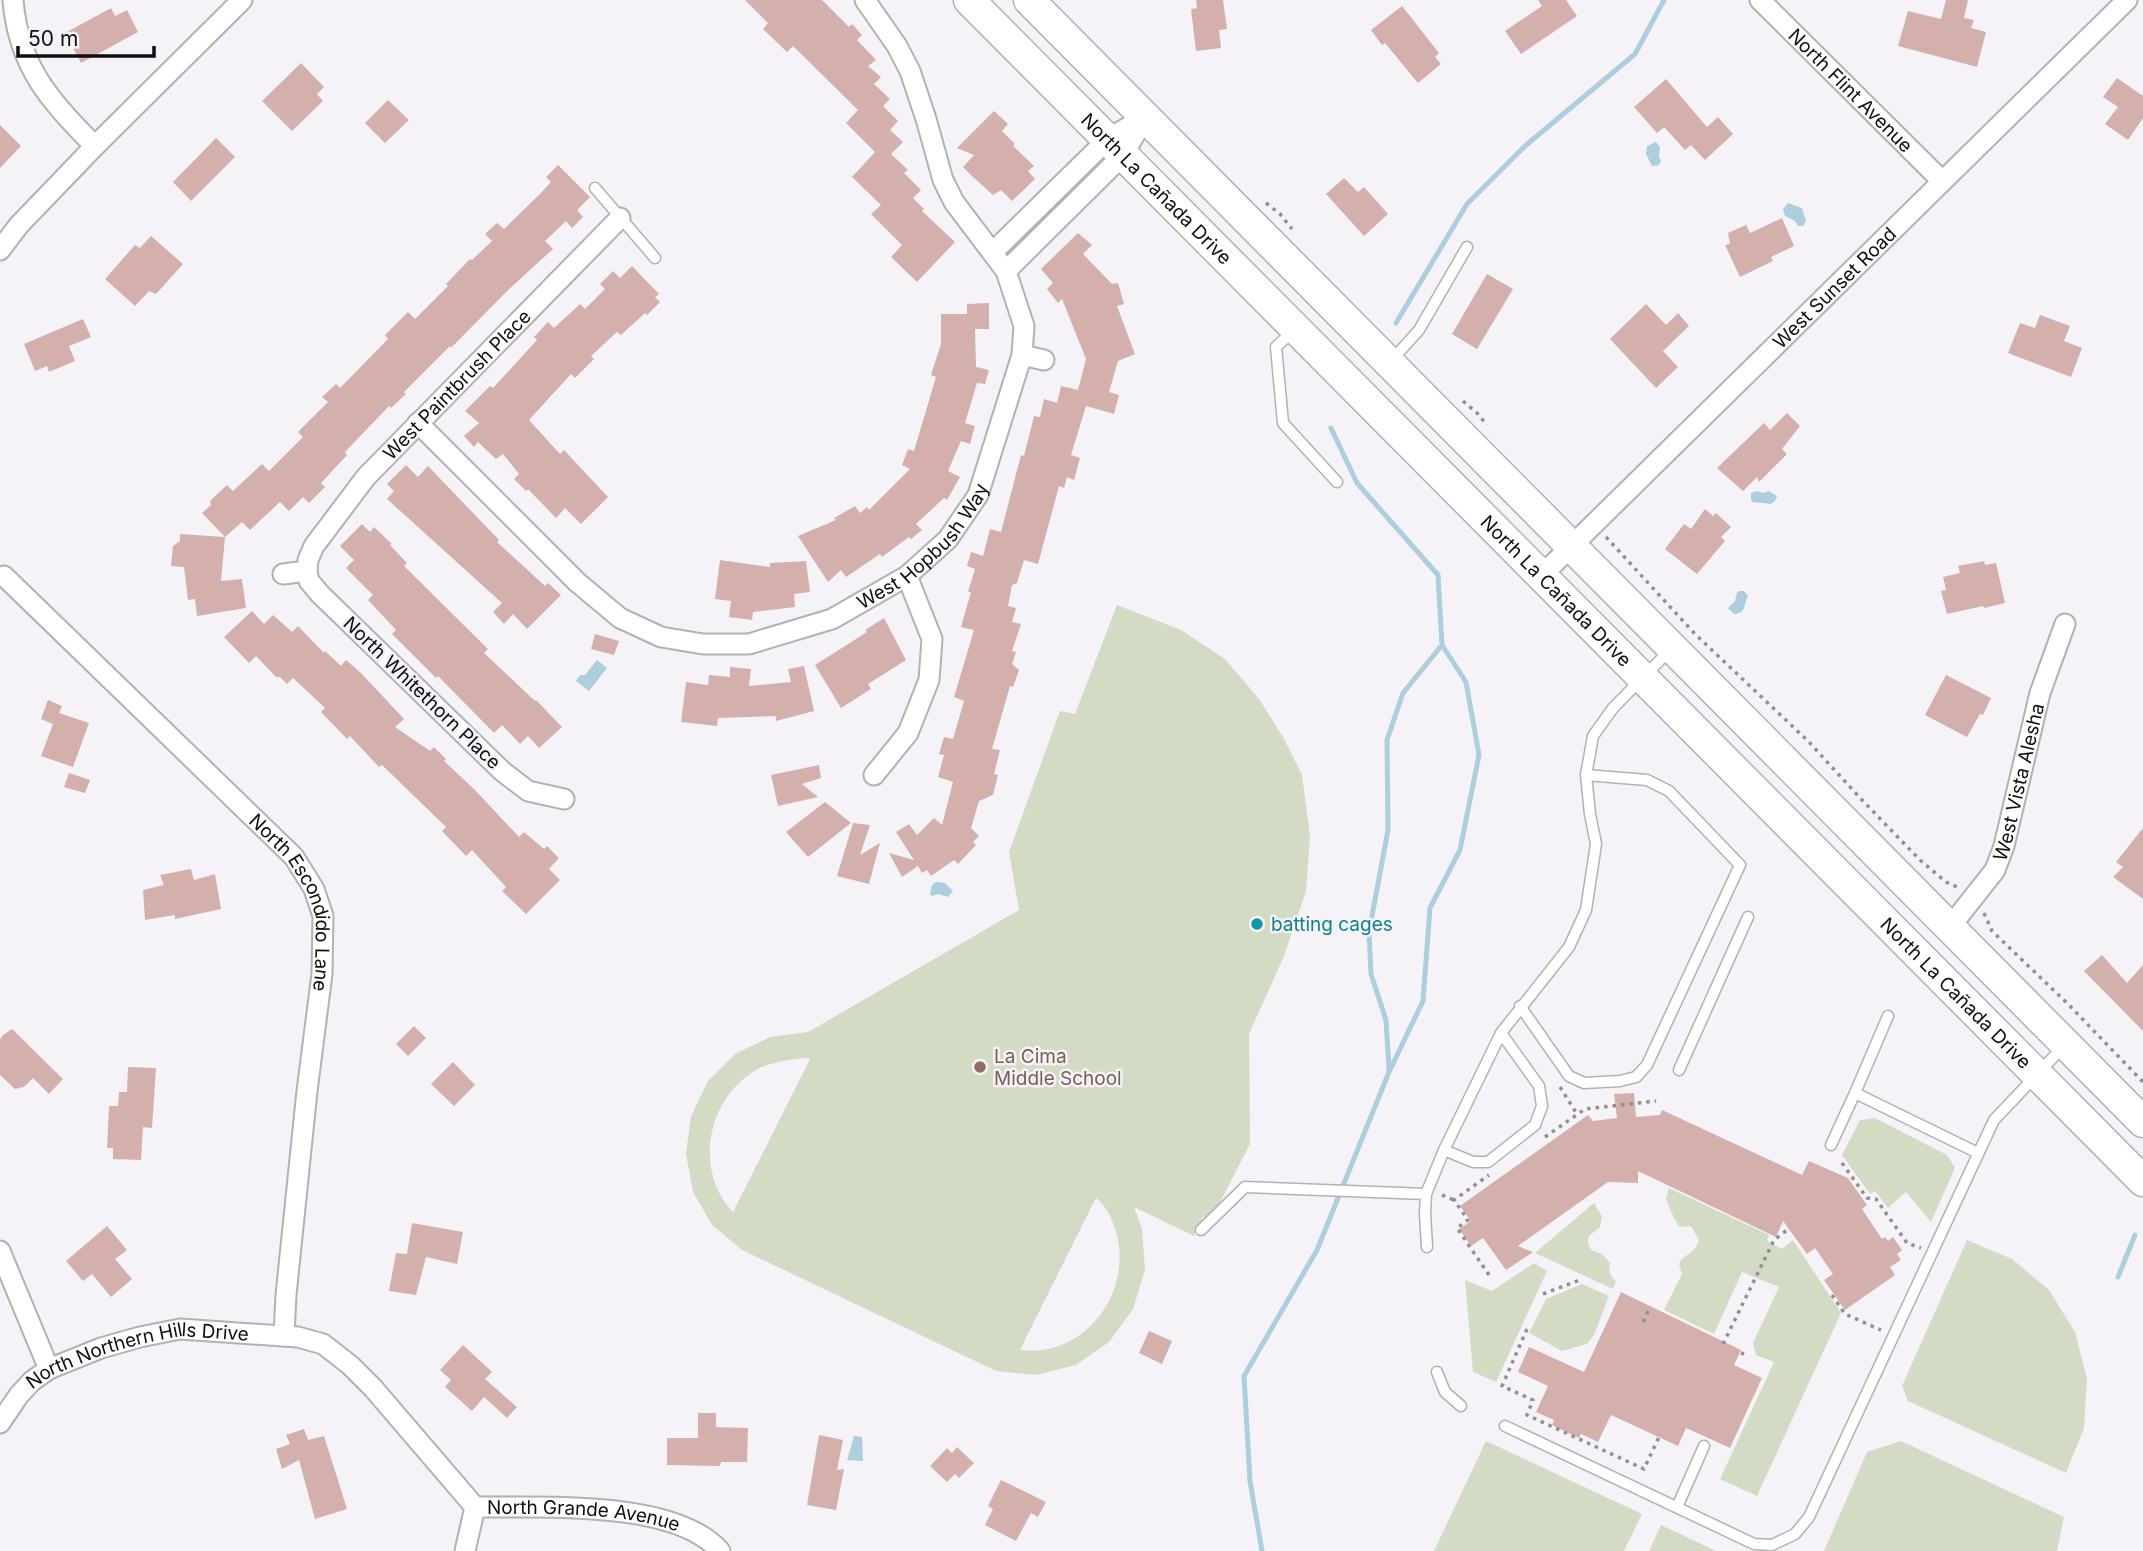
<svg xmlns="http://www.w3.org/2000/svg" width="2143" height="1551" viewBox="0 0 2143 1551" font-family="Inter,sans-serif">
	<rect width="100%" height="100%" fill="#f5f3f8"/>
	<path fill="#d4dbc5" fill-rule="evenodd" d="M1117,605L1181,630L1225,659L1259,699L1283,737L1302,775L1310,836L1306,891L1284,956L1249,1034L1250,1144L1211,1220L1203,1216L1194,1236L1134,1207L1142,1229L1145,1270L1133,1309L1109,1342L1076,1365L1036,1375L996,1371L742,1250L712,1225L693,1192L686,1154L691,1116L708,1081L735,1054L770,1037L808,1032L1019,910L1009,852L1060,711L1075,714ZM806,1058L810,1059L733,1212C695,1173 706,1104 750,1074C767,1062 786,1060 806,1058ZM1096,1198C1108,1207 1115,1225 1118,1240C1129,1298 1082,1358 1020,1350Z
		M1875,1118L1947,1155L1955,1168L1931,1222L1906,1192L1888,1208L1875,1191L1870,1194L1842,1155L1860,1120Z
		M1669,1188L1769,1235L1767,1241L1782,1249L1793,1240L1841,1313L1757,1496L1720,1479L1774,1362L1756,1355L1753,1343L1779,1287L1742,1272L1714,1334L1664,1310L1682,1274L1679,1264C1684,1253 1694,1256 1699,1240L1691,1226L1680,1227C1673,1219 1671,1209 1666,1200Z
		M1594,1203L1602,1216L1600,1227L1589,1236L1588,1243L1591,1250L1602,1254L1610,1263C1608,1271 1610,1277 1616,1281L1613,1289L1535,1253Z
		M1967,1240L2012,1259L2049,1290L2075,1332L2087,1379L2084,1428L2066,1473L1908,1401L1902,1386Z
		M1534,1263L1547,1271L1496,1382L1473,1372L1465,1280L1492,1291Z
		M1582,1284L1609,1296L1594,1335L1587,1344L1562,1351L1529,1333L1546,1299Z
		M1486,1441L1642,1514L1624,1551H1434Z
		M1901,1441L2064,1517L2057,1551H1824L1867,1452Z
		M1661,1525L1716,1551H1649Z"/>
	<path fill="#accedd" d="M1656,142L1660,147L1659,156L1661,161L1659,165L1652,166L1646,154L1647,146Z
		M1788,203L1802,208L1806,221L1803,226H1798L1795,221L1785,216L1783,209Z
		M1756,491L1764,493L1769,491L1777,496L1775,501L1771,504L1752,502L1751,499V493Z
		M1739,591H1744L1748,596C1743,605 1747,613 1734,614L1728,608L1735,601L1737,593Z
		M597,660L607,668L589,691L576,681L580,675H585Z
		M936,882L945,883L953,891L948,897L938,894L932,896L930,894L932,885Z
		M854,1436L862,1437L863,1461L847,1460Z"/>
	<g fill="none" stroke-linecap="round" stroke-linejoin="round">
		<path stroke="#accedd" stroke-width="5" d="M1396,323L1467,204L1525,146L1635,54L1664,0
			M1389,1069L1386,1020L1371,974L1369,932L1388,830L1387,740L1403,693L1442,645
			M2118,1277L2135,1235
			M1262,1551L1250,1481L1244,1376L1317,1250L1389,1072L1423,1001L1430,908L1460,850L1479,755L1466,682L1442,645L1438,575L1357,483L1331,428"/>
	</g>
	<path fill="#d4b0ad" d="M745,0H822L849,27L852,24L862,35L857,40L876,60L868,66L881,77L874,84L890,99L883,106L898,121L890,130L903,142L891,154L908,170L904,173L921,190L913,198L924,209L922,211L955,242L917,282L891,257L902,245L871,214L881,205L852,177L875,152L846,123L858,110L793,46L787,52L763,29L768,23Z
		M1196,0H1223L1227,29L1219,30L1221,48L1196,51L1191,9L1197,8Z
		M1538,0H1566L1577,16L1521,54L1505,31L1542,6Z
		M1946,0H1968L1964,18L1974,20L1971,28L1986,32L1977,67L1898,46L1908,11L1941,19Z
		M1402,6L1439,53L1435,57L1441,64L1418,83L1385,43L1382,45L1371,30Z
		M111,8L115,16L127,10L138,32L81,63L65,33Z
		M301,63L324,87L317,94L323,101L292,131L262,101Z
		M2117,78L2143,96V118L2128,140L2105,124L2118,107L2103,97Z
		M1666,79L1707,127L1718,117L1733,134L1705,160L1691,145L1685,150L1664,127L1657,133L1634,107Z
		M388,100L409,120L385,143L365,123Z
		M994,111L1008,124L1002,131L1015,144L1013,146L1034,166L1028,171L1035,179L1012,201L1001,190L993,195L973,177L963,167L974,155L957,148Z
		M0,125L21,146L0,168Z
		M216,138L235,157L191,201L173,182Z
		M558,165L590,197L577,210L583,217L572,228L566,221L545,241L553,249L508,290L451,348L450,346L404,392L406,394L391,408L389,406L345,452L347,455L321,483L325,487L309,503L303,497L289,511L280,502L250,530L242,522L225,537L221,581L242,579L246,608L197,616L195,599L188,600L184,567L171,566L173,546L180,541V534L225,537L202,513L211,505L210,501L227,485L233,491L262,464L269,471L303,437L298,432L328,402L322,397L336,384L340,388L388,339L385,335L408,312L415,319L448,286L446,284L470,259L472,260L492,241L485,234L497,223L504,229L539,195L551,182L546,177Z
		M1344,178L1358,192L1364,187L1388,214L1364,236L1326,194Z
		M1782,218L1794,246L1771,257L1773,261L1740,277L1725,245L1730,244L1728,233L1746,225L1750,233Z
		M1078,233L1092,245L1083,254L1112,284L1118,283L1124,304L1117,306L1135,354L1118,361L1109,392L1119,395L1114,414L1086,406L1071,455L1080,458L1074,480L1067,477L1064,488L1059,486L1038,564L1024,560L1017,583L1012,585L1008,606L1016,608L1012,622L1021,624L1012,651L1016,652L1012,664L1019,670L1013,687L1010,686L992,749L1000,750L994,774L998,775L993,795L979,801L971,828L979,836L973,842L976,845L958,864L954,860L931,876L927,870L922,873L918,866L902,877L889,853L914,860L896,832L909,824L917,835L934,818L942,825L953,782L938,777L944,755L939,754L944,737L953,739L964,701L954,697L974,630L961,627L971,592H968L975,569L967,566L971,552L983,556L990,529L1001,532L1021,455L1024,456L1034,416L1040,417L1044,399L1057,403L1061,386L1078,390L1086,359L1062,299L1058,303L1047,289L1053,283L1041,269Z
		M151,236L183,264L156,294L149,291L135,306L105,279L135,245L140,248Z
		M632,266L659,294L655,297L660,302L647,315L645,313L621,335L617,332L591,356L594,359L575,378L571,374L529,420L560,454L564,450L608,497L581,524L565,508L556,518L528,489L526,491L514,479L519,474L503,454L496,459L478,442L474,447L464,436L479,423L465,411L490,386L493,388L537,340L534,337L548,322L554,328L580,304L585,309L605,289L600,284L613,271L620,278Z
		M1487,274L1513,289L1477,349L1452,334Z
		M989,303V329H975L976,367L989,370L985,384L977,383L965,423L975,426L970,444L961,441L948,471L960,477L947,500L944,498L916,524L922,530L911,539L909,537L882,557L880,554L846,577L841,570L828,582L798,536L836,520L834,518L855,506L860,513L867,507L869,510L910,469L902,465L908,449L914,451L936,377L931,375L941,344V314H967V304Z
		M1646,304L1666,325L1678,313L1689,326L1663,351L1678,367L1656,388L1610,339Z
		M2040,315L2070,326L2064,341L2082,348L2071,377L2008,353L2020,323L2035,328Z
		M83,319L91,337L69,346L75,361L49,372L47,366L35,371L24,344Z
		M1787,413L1800,426L1782,449L1787,454L1759,482L1757,477L1743,491L1717,468L1764,423L1770,430Z
		M406,465L418,477L428,466L499,540L497,542L545,586L548,583L561,595L527,629L513,614L504,624L493,612L502,603L387,499L394,491L387,484Z
		M1705,509L1713,516L1716,513L1731,527L1721,537L1725,541L1697,574L1665,549L1684,524L1691,529Z
		M362,524L370,532L374,527L392,544L390,545L407,563L404,566L488,649L484,653L535,701L536,700L562,727L539,748L528,736L520,744L502,725L494,733L438,676L436,678L392,634L396,630L368,600L373,595L346,568L354,560L340,546Z
		M720,560L770,567V563L806,561L810,592L794,594L795,607L753,612L752,620L729,617L731,601L715,599Z
		M1984,561L1985,565L1996,563L2005,603L1984,608L1983,606L1947,614L1941,591L1946,590L1943,577L1960,573L1958,566Z
		M252,611L264,624L273,615L292,632L298,626L324,653L325,651L341,666L346,660L361,673L404,719L395,727L430,751L434,747L446,759L444,761L475,790L519,837L524,832L544,849L547,846L559,858L549,869L560,880L526,914L502,891L506,887L472,850L466,856L442,831L446,827L382,765L379,767L350,736L347,739L321,712L325,708L293,678L287,684L280,677H276L256,656L249,663L224,637Z
		M884,618L906,660L868,684L871,689L841,708L815,665L867,632L865,630Z
		M595,634L619,641L614,655L591,649Z
		M804,666L814,711L776,721V716L718,718L717,726L681,722L686,682L708,685L709,675L730,677V667L751,669L749,686L791,682L788,669Z
		M1946,675L1991,698L1983,715L1980,714L1967,737L1925,715Z
		M48,700L62,706L59,713L89,723L73,767L41,756L53,724L41,719Z
		M819,765L821,778L802,784L818,797L778,806L771,775Z
		M69,773L90,780L85,793L64,787Z
		M825,802L851,823L808,857L786,832Z
		M853,823L870,825L860,855L880,843L869,884L837,876Z
		M2143,828V899L2113,877L2123,867L2116,862Z
		M191,869L194,880L215,874L221,909L175,919V915L145,920L143,890L164,885L160,875Z
		M2102,955L2127,983L2143,965V1031L2084,971Z
		M414,1026L426,1038L408,1056L396,1044Z
		M12,1029L63,1079L49,1094L33,1078L24,1087L15,1089L0,1075V1040L2,1036Z
		M453,1062L475,1085L454,1106L431,1084Z
		M128,1067L156,1068L152,1128L143,1127L141,1160L113,1159V1148H107L109,1106H118L119,1092H127Z
		M1634,1093L1636,1117L1660,1115L1662,1110L1802,1175L1809,1161L1848,1178L1867,1205L1862,1209L1882,1239L1885,1237L1888,1241L1893,1237L1902,1250L1897,1254L1901,1260L1890,1267L1895,1275L1845,1310L1824,1280L1833,1274L1815,1248L1807,1254L1783,1221L1776,1237L1638,1171V1183L1608,1182L1518,1246L1533,1252L1506,1270L1483,1238L1471,1246L1459,1229L1471,1221L1460,1206L1588,1115L1593,1121L1617,1118L1614,1094Z
		M412,1223L463,1232L457,1264L426,1257L416,1295L389,1291L396,1253L407,1254Z
		M107,1226L127,1250L115,1259L132,1279L111,1297L92,1274L83,1281L66,1261Z
		M1621,1292L1741,1350L1734,1365L1762,1378L1730,1448L1686,1428L1678,1446L1611,1415L1598,1442L1581,1434L1579,1438L1552,1425L1554,1420L1536,1412L1548,1386L1518,1372L1529,1347L1584,1372Z
		M1149,1331L1172,1341L1162,1364L1139,1353Z
		M463,1345L492,1372L485,1379L517,1407L507,1418L484,1397L472,1411L445,1387L451,1380L440,1370Z
		M698,1413H716V1427L748,1428L747,1462H721L720,1466L667,1465V1438H698Z
		M304,1429L308,1440L324,1436L347,1509L315,1519L299,1460L282,1469L276,1449L290,1444L286,1435Z
		M819,1435L843,1440L837,1470L844,1469L836,1510L807,1505Z
		M957,1447L974,1463L959,1478L955,1474L947,1482L930,1466L947,1448L952,1453Z
		M1001,1480L1046,1502L1038,1517L1031,1513L1016,1541L985,1525L993,1509L988,1506Z"/>
	<g fill="none" stroke-linecap="round" stroke-linejoin="round">
		<defs>
			<path id="lane" d="M595,188L655,258
				M1293,331L1276,347L1283,423L1337,482
				M1392,360L1419,330L1467,247
				M1520,1006L1569,1076L1584,1083L1620,1081L1636,1077L1647,1065L1740,865L1669,791L1647,780L1586,775
				M1888,1016L1855,1093L1978,1153
				M1679,1070L1748,917
				M1831,1145L1855,1093
				M1444,1150L1473,1162H1488L1535,1125L1542,1106L1539,1086L1501,1033
				M1201,1230L1245,1187L1426,1194
				M1427,1247L1425,1214L1426,1194L1444,1150L1501,1033L1569,947L1586,910L1596,844L1590,814L1586,775L1593,736L1613,708L1671,649
				M1437,1372L1445,1392L1461,1406
				M1505,1426L1754,1544L1772,1545L1795,1534L1809,1517L1994,1120L2063,1047
				M1677,1507L1704,1446"/>
			<g id="street">
				<path d="M13,0C18,65 50,102 95,146"/>
				<path id="s1" d="M1760,0L1942,181"/>
				<path d="M0,250L19,225L95,146L242,0"/>
				<path d="M993,252L1108,139L1144,118"/>
				<path d="M1006,271L1123,155L1145,117"/>
				<path d="M1022,355L1044,360"/>
				<path id="s2" d="M418,423L577,582L620,618L661,637L703,644H749L832,619L907,576L948,539L978,495L1022,355L1024,326L1006,271L954,202L943,180L926,119L910,71L897,46L865,0"/>
				<path d="M283,574L307,571"/>
				<path id="s3" d="M1542,575L2127,0"/>
				<path id="s4" d="M4,576L294,857L314,889L323,916L322,974L307,1091L286,1295L284,1336"/>
				<path d="M874,775L908,733L929,680L932,639L907,576"/>
				<path id="s5" d="M564,799L528,791L502,771L320,594L309,581L307,571L308,560L314,546L366,477L620,218"/>
				<path id="s6" d="M1950,927L1995,870L2004,846L2040,693L2065,624"/>
				<path d="M0,1251L49,1369"/>
				<path id="s7" d="M0,1423L19,1395L32,1381L49,1369L101,1348L140,1337L180,1329L298,1337L323,1344L350,1365L373,1388L475,1507C541,1508 674,1499 720,1551"/>
				<path d="M465,1551L475,1507"/>
			</g>
			<g id="primary">
				<path id="s8" d="M969,0L2143,1181"/>
				<path d="M1029,0L2143,1122"/>
			</g>
		</defs>
		<use href="#lane" stroke="#b2b1b5" stroke-width="13"/>
		<use href="#street" stroke="#b2b1b5" stroke-width="23"/>
		<use href="#primary" stroke="#b2b1b5" stroke-width="33"/>
		<path stroke="#919093" stroke-width="3.5" stroke-dasharray="3.5 5" stroke-linecap="butt" d="M1266,203L1280,214L1292,229
			M1463,401L1477,413L1487,425
			M1606,537L1695,634L1808,741L1862,800L1920,860L1946,882L1959,888
			M1984,913L1992,931L2068,1004L2143,1082
			M1560,1087L1577,1114
			M1545,1137L1585,1109L1656,1101
			M1842,1163L1867,1198L1876,1199L1907,1243L1921,1248
			M1442,1195L1454,1200
			M1489,1275L1457,1228L1468,1220L1454,1200L1489,1175
			M1543,1294L1582,1279
			M1832,1295L1845,1314L1881,1330
			M1643,1322L1649,1309
			M1527,1329L1502,1386L1533,1400L1527,1415L1644,1469L1659,1437
			M1723,1344L1774,1240L1787,1230
			M1741,1353L1744,1354"/>
		<use href="#lane" stroke="#fff" stroke-width="10"/>
		<use href="#street" stroke="#fff" stroke-width="19"/>
		<use href="#primary" stroke="#fff" stroke-width="30"/>
	</g>
	<circle fill="#0f9aa8" stroke="#f5f3f8" stroke-width="2.5" cx="1257" cy="924" r="7"/>
	<circle fill="#8d6e63" stroke="#f5f3f8" stroke-width="2.5" cx="980" cy="1067" r="7"/>
	<g text-anchor="middle" dominant-baseline="central" stroke-width="5" stroke-linejoin="round" paint-order="stroke">
		<g font-size="19" fill="#0f0e10" stroke="#f5f3f8">
			<text stroke="none"><textPath href="#s1" startOffset="128">North Flint Avenue</textPath></text>
			<text stroke="none"><textPath href="#s8" startOffset="266">North La Cañada Drive</textPath></text>
			<text stroke="none"><textPath href="#s3" startOffset="410">West Sunset Road</textPath></text>
			<text stroke="none"><textPath href="#s5" startOffset="593">West Paintbrush Place</textPath></text>
			<text stroke="none"><textPath href="#s2" startOffset="620">West Hopbush Way</textPath></text>
			<text stroke="none"><textPath href="#s8" startOffset="833">North La Cañada Drive</textPath></text>
			<text transform="translate(422 693) rotate(44)">North Whitethorn Place</text>
			<text stroke="none"><textPath href="#s6" startOffset="164">West Vista Alesha</textPath></text>
			<text stroke="none"><textPath href="#s4" startOffset="446">North Escondido Lane</textPath></text>
			<text stroke="none"><textPath href="#s8" startOffset="1400">North La Cañada Drive</textPath></text>
			<text stroke="none"><textPath href="#s7" startOffset="164">North Northern Hills Drive</textPath></text>
			<text stroke="none"><textPath href="#s7" startOffset="688">North Grande Avenue</textPath></text>
		</g>
		<g font-size="19" fill="#0d838f" stroke="#f5f3f8" text-anchor="start">
			<text x="1271" y="924">batting cages</text>
		</g>
		<g font-size="19" fill="#785e54" stroke="#f5f3f8" text-anchor="start">
			<text x="994" y="1056">La Cima<tspan x="994" dy="22">Middle School</tspan></text>
		</g>
	</g>
	<path d="M18 46v10h136v-10" fill="none" stroke="#0f0e10" stroke-width="3.5"/>
	<text x="28" y="46" font-size="21" fill="#0f0e10" stroke="#f5f3f8" stroke-width="5" paint-order="stroke">50 m</text>
</svg>
